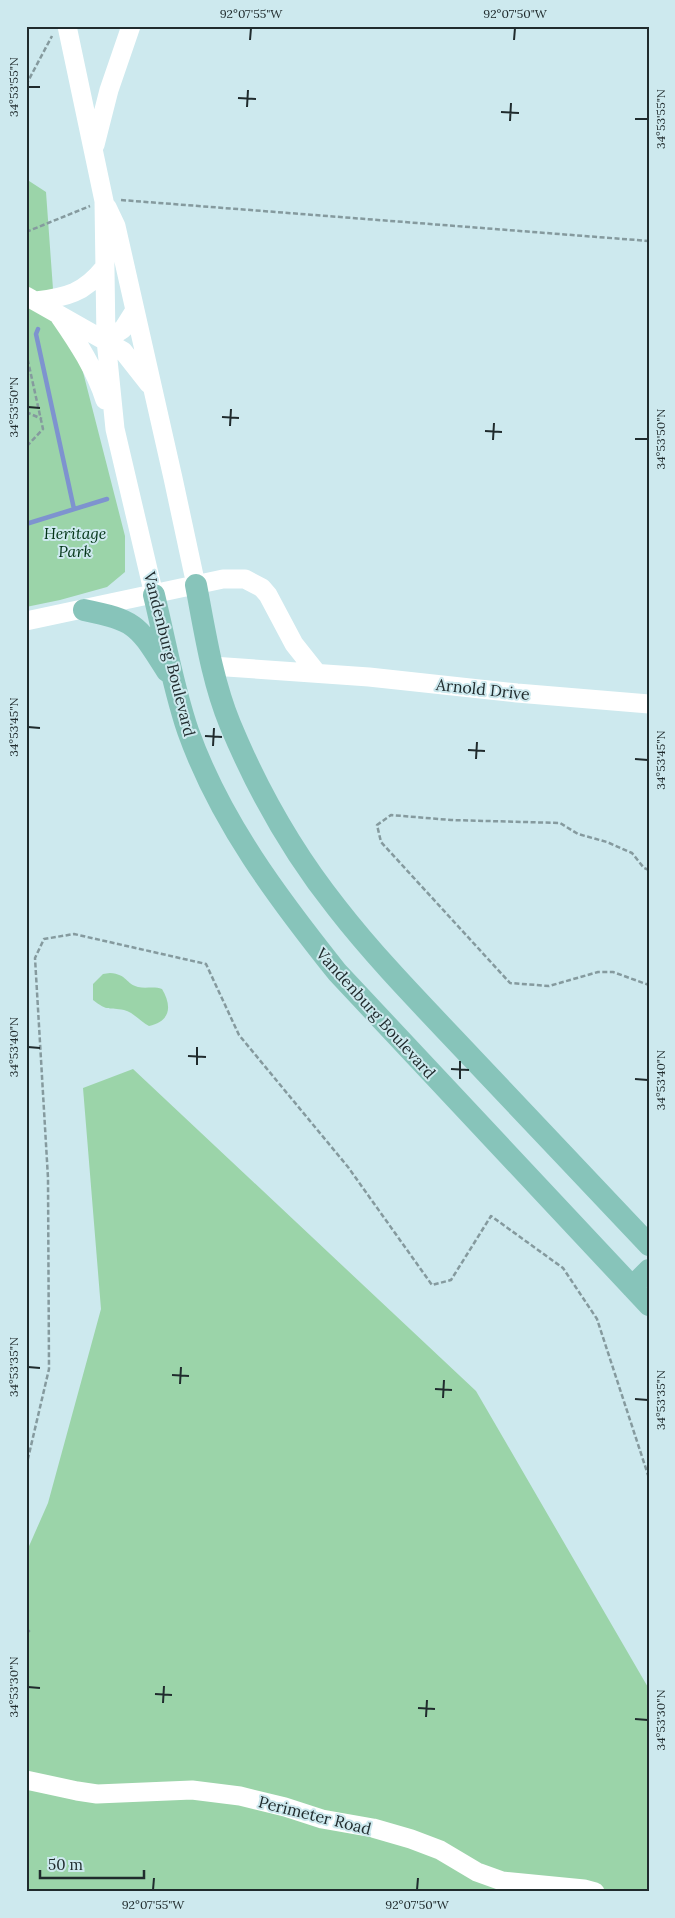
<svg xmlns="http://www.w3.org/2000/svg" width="675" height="1918" viewBox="0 0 675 1918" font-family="Lora,serif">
	<rect width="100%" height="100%" fill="#cde9ee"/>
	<path fill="#9bd4a9" d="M26,179L46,192L53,289L83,372L125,536V572L107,587L60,600L26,607Z
		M110,973C127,974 126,984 138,987C146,989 154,986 162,989C172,1006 171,1021 149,1026C141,1022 133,1012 124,1010C109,1007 108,1012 93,1000V984L103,974Z
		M133,1069L476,1391L649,1689V1892H26V1553L48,1503L101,1309L83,1088Z"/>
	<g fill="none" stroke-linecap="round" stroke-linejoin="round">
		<path stroke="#7e93cf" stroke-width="4.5" d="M38,329L36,334L74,509
			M26,524L107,499"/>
		<path stroke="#859a9e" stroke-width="2.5" stroke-dasharray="5 2.5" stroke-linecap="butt" d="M26,85L52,36
			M121,200L649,241
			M26,232L90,206
			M26,352L43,429L26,447
			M26,412L42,419
			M649,870L644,868L632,853L607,842L578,834L560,823L451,820L391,815L377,825L381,842L510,983L549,986L598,972H613L649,985
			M26,1467L49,1369L48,1178L35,958L44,939L74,934L206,964L239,1035L348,1167L432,1285L451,1280L491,1216L563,1268L597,1319L649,1478
			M26,1629L29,1631L26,1634"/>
		<path stroke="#fff" stroke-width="19" d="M67,26L104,201L106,340L115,429L154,595
			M95,145L109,90L131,26
			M107,207L116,226L173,478L196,585
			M26,296L123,351L149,384
			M36,301C67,297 84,293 104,268
			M60,317C78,343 95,369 105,400
			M106,340L123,329L135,310
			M26,621L223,579H245L262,588L268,595L294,644L317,673
			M212,666L369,677L517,693L649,704
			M26,1780L77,1791L97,1794L192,1790L240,1796L285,1807L322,1819L373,1828L411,1839L440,1850L477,1872L502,1881L584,1889L595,1892"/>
		<path stroke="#87c4ba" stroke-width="22" d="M196,585C205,632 212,680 230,724C257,789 293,853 337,908C379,962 428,1011 474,1060C532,1122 591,1183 649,1245
			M154,595C165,640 173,687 188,731C220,821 278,898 337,972L649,1305
			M84,610C138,621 138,626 167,671
			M632,1287L649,1270"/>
	</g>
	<path fill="none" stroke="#202b2d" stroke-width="2" d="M250,40L251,28M514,40L515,28M28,87H40M238,98L256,99M247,107L248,90M501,112L519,113M635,119H648M510,121L511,103M28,407L40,408M222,417L239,418M230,426L231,409M485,431L502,432M635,439H648M493,440L494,423M28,727L40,728M205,736L222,737M213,746L214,728M468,750L485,751M476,759L477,742M635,759L648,760M28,1047L40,1048M188,1056L206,1057M197,1065V1047M451,1069L469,1070M460,1079V1061M635,1079L648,1080M28,1367L40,1368M172,1375L189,1376M180,1384L181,1367M435,1389L452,1390M443,1398L444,1380M635,1399L648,1400M28,1687L40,1688M155,1694L172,1695M163,1703L164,1686M418,1708L435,1709M426,1717L427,1700M635,1719L648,1720M153,1890L154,1878M417,1890L418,1878"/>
	<g text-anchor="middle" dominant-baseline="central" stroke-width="4" stroke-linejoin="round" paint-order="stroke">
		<g font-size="16" font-style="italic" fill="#013315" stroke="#cde9ee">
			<text x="75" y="533">Heritage<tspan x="75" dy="18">Park</tspan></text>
		</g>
		<g font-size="16" fill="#202b2d" stroke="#cde9ee">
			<text transform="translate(170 654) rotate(76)">Vandenburg Boulevard</text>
			<text transform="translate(483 689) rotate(6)">Arnold Drive</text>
			<text transform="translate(376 1013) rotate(48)">Vandenburg Boulevard</text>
			<text transform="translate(315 1815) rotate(14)">Perimeter Road</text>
		</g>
	</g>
	<rect width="675" height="1918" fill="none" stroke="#cde9ee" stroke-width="55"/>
	<path d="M40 1870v8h104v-8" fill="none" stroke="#202b2d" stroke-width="2.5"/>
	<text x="48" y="1870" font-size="15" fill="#202b2d" stroke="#cde9ee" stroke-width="4" paint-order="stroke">50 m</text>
	<rect x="28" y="28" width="620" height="1862" fill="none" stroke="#202b2d" stroke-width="2"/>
	<g font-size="12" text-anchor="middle" fill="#202b2d">
		<text x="251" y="18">92°07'55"W</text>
		<text x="515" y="18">92°07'50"W</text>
		<text transform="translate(14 87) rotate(-90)" y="4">34°53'55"N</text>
		<text transform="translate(661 119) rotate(-90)" y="4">34°53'55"N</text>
		<text transform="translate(14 407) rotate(-90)" y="4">34°53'50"N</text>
		<text transform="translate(661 439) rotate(-90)" y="4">34°53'50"N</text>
		<text transform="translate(14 727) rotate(-90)" y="4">34°53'45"N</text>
		<text transform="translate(661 760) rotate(-90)" y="4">34°53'45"N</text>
		<text transform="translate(14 1047) rotate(-90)" y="4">34°53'40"N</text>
		<text transform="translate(661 1080) rotate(-90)" y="4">34°53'40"N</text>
		<text transform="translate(14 1367) rotate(-90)" y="4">34°53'35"N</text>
		<text transform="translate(661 1400) rotate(-90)" y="4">34°53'35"N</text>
		<text transform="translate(14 1687) rotate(-90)" y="4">34°53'30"N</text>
		<text transform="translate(661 1720) rotate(-90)" y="4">34°53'30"N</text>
		<text x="153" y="1909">92°07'55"W</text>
		<text x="417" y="1909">92°07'50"W</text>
	</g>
</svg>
